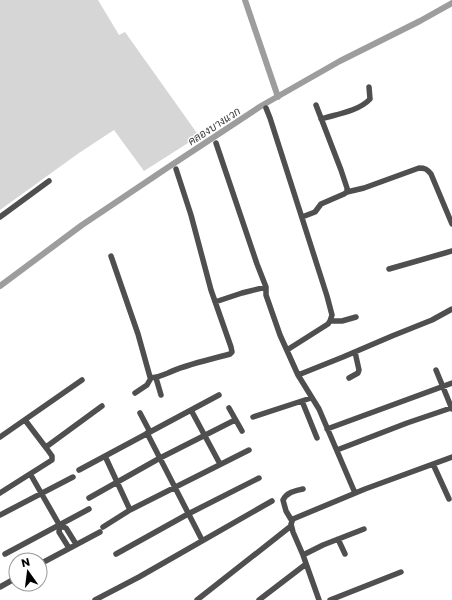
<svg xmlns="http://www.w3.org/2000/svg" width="452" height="600" viewBox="0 0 452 600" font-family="Poppins,Sarabun,sans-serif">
	<rect width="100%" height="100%" fill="#fff"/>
	<path fill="#d6d6d6" d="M0,0H98L119,35L125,32L199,136L144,171L114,130L79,153L0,210Z"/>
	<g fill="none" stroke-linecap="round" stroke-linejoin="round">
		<path stroke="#9d9d9d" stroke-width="6" d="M245,0L278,97
			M0,286L82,225L167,168L261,106L340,61L420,21L452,3"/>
		<path stroke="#4f4f4f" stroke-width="5.5" d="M266,108L270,118L327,296L332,315L330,321L328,324L287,350
			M321,119C337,114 359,111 370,99L369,87
			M216,143L257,264L266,287V295L280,335L298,375L319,409L355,493
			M347,192L364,188L419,168C425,168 427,169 431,174L452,224
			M0,217L49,181
			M302,217L315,212L321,204L344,194L347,192V188L341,170L316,105
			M111,256L138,334L150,377C157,379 162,375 168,373C187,364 209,360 230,354L232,352L231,347L211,290L191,215L176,169
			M389,269L452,251
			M215,302L242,293L266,287
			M330,321H342L356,317
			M436,370L452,409
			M298,375L343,357L392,336L432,320L452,309
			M156,378L161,395
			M349,378L358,373L359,370L355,352
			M135,393L147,385L151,378
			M302,401L317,438
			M229,408L242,431
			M191,410L220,464
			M140,413L150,432
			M253,417L311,398
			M327,429L452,383
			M147,433L202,540
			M0,437L82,380
			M46,447L102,406
			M337,450L407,423L451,408
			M105,456L130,510
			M433,464L449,499
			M79,470L219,395
			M32,477L60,526
			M0,493L52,460V456L47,449L25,420
			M89,498L160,458L235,420
			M0,515L73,477
			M292,521L286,511L283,500C287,492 295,491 303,489
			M103,527L130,510L249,450
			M338,539L345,554
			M69,548L59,532L60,526L66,528L76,544
			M5,554L89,509
			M116,554L188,514L259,478
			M303,555L323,545L364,529
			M40,564L100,532
			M0,587L16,578
			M95,600L139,577L272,501
			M197,600L291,526
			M259,600L306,564
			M319,600L303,555L293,532L291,524L293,519L365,489L452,457
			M330,600L401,572"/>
	</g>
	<g text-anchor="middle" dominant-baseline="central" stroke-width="3" stroke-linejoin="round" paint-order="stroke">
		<g font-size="11" font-style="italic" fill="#3e3e3e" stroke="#fff">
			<text transform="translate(214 126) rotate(-33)">คลองบางแวก</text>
		</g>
	</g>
	<g transform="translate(28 572) rotate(346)"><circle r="19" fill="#ffffff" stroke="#999999"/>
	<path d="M0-3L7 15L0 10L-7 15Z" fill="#000000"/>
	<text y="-6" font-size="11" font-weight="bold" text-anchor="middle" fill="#000000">N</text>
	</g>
</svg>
